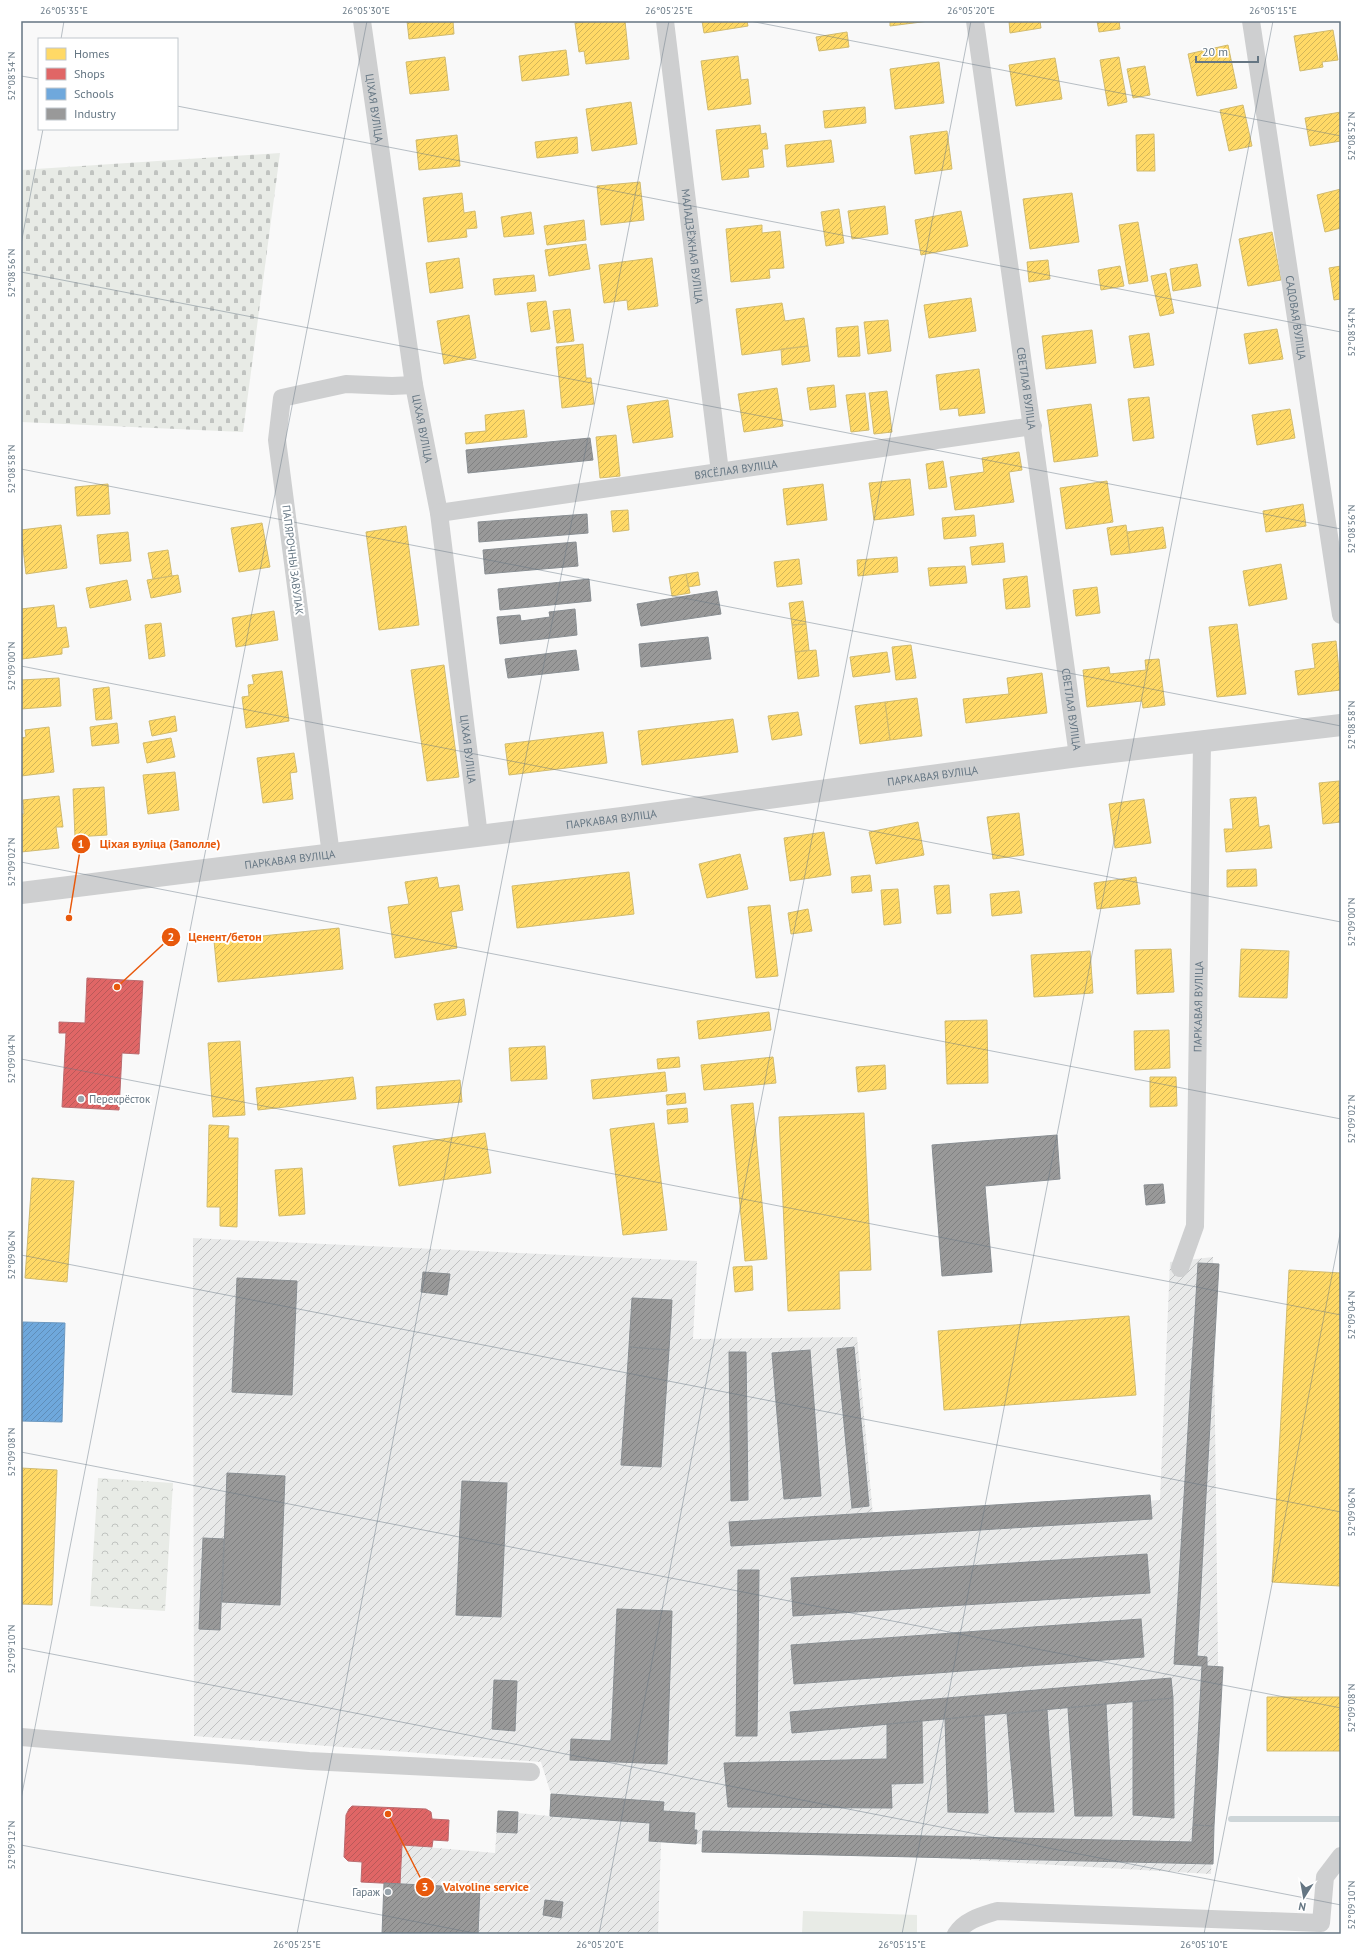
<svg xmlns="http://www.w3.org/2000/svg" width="1362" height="1955" viewBox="0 0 1362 1955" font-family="'PT Sans',sans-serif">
	<defs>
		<pattern id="industrial-furrows" width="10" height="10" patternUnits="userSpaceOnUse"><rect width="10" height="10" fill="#e8e9e9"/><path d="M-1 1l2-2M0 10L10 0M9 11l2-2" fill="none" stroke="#c0c1c2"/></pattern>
		<pattern id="cemetery-stones" width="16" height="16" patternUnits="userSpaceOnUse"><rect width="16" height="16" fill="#e8ebe6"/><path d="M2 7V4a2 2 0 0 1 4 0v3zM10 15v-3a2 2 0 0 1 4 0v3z" fill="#c0c3c0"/></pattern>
		<pattern id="park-crowns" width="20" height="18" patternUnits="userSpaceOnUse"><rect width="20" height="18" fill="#e8ebe6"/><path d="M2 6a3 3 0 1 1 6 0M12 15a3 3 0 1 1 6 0" fill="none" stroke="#c0c3c0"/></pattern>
		<pattern id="homes-hatch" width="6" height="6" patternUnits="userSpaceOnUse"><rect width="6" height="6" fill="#ffd966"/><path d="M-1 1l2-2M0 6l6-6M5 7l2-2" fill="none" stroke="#d2b559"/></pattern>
		<pattern id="shops-hatch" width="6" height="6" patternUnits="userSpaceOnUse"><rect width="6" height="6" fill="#e06666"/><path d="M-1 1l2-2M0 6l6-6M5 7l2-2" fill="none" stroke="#b95959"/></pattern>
		<pattern id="schools-hatch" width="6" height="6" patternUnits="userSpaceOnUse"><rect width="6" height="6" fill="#6fa8dc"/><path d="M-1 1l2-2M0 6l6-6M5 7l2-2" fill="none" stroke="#5f8db8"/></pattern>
		<pattern id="industry-hatch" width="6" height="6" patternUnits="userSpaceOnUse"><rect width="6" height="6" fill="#999"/><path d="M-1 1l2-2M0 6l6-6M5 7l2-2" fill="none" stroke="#808182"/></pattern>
	</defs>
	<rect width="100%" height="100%" fill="#f9f9f9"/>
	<path fill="url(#industrial-furrows)" d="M193,1238L697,1261L693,1339L857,1337L873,1516L1160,1500L1170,1262L1213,1257L1218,1664L1211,1874L661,1842L658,1934H382L384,1883L400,1884L402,1845L495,1853L498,1811L549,1816L551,1794L541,1762L194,1736Z"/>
	<path fill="#e8ebe6" d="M803,1911L917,1915V1934H802Z"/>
	<path fill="url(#cemetery-stones)" d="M280,153L243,432L21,422V170Z"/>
	<path fill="url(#park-crowns)" d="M98,1478L173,1483L165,1611L90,1606Z"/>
	<path fill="url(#homes-hatch)" stroke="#d1bb6f" d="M407,21H453L454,34L409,39Z
		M592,21H625L629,59L586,64L584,51L579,52L575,23Z
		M702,21H747L748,26L704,33Z
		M890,21H929L890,26Z
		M1009,21H1040L1041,28L1010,33Z
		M1097,21H1119L1120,29L1099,32Z
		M1333,30L1338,60L1322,62L1323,67L1300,71L1294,36Z
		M847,32L849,47L819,51L816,37Z
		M1228,45L1237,88L1197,96L1188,54Z
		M566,50L569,75L522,81L519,56Z
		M738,56L741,80L748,79L751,104L708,110L701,61Z
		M445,57L449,90L410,94L406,62Z
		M1119,57L1127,102L1108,106L1100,60Z
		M1055,58L1062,99L1016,106L1009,65Z
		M939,62L944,103L895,109L890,69Z
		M1145,66L1150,95L1133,98L1127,69Z
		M631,102L637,144L592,151L586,109Z
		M1243,105L1252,146L1229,151L1220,110Z
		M865,107L866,123L825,128L823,111Z
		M1341,112V141L1310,146L1305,118Z
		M760,125L761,134L766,133L768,149H762L764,167L748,169L749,177L722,180L716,130Z
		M947,131L952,169L915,174L910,136Z
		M1154,134L1155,171H1137L1136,135Z
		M457,135L460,166L419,170L416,140Z
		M577,137L578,153L537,158L535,142Z
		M831,140L834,162L787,167L785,145Z
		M640,182L644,220L601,225L597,186Z
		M1341,189V228L1325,232L1317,195Z
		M462,193L464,213L475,211L477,228L466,229L467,237L428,242L423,198Z
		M1072,193L1079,242L1030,249L1023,199Z
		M885,206L888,234L852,239L848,211Z
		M839,209L844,243L826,246L821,212Z
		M961,211L968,246L921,255L915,220Z
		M531,212L534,234L504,237L501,217Z
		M584,220L586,240L547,245L544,226Z
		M1138,222L1148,281L1129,284L1119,225Z
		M762,225V233L780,231L784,268L769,269L770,278L731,282L726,229Z
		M1272,232L1281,280L1248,286L1239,239Z
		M586,244L590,269L549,276L545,250Z
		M459,258L463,288L430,293L426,263Z
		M652,258L658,306L628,310L627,300L604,303L599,265Z
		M1048,260L1050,279L1029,282L1027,262Z
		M1197,264L1201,286L1173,291L1170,269Z
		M1120,266L1124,286L1101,290L1098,270Z
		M1341,266V299L1334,300L1329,268Z
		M1166,273L1174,313L1160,316L1151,276Z
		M534,275L536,291L495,295L493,279Z
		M971,298L976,331L929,338L924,305Z
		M546,301L550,329L531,332L527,303Z
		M782,303L785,321L804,318L808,346L742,355L736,309Z
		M570,309L574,341L557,343L553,311Z
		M469,315L476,358L444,364L437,321Z
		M888,320L891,351L868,354L864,322Z
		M858,326L860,356L838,357L836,328Z
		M1277,329L1283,359L1249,364L1244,334Z
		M1092,330L1096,363L1046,369L1042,336Z
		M1149,333L1154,365L1134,368L1129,336Z
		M583,344L586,378H591L594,404L562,408L556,347Z
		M808,346L810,361L782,365L781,349Z
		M979,369L985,413L959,416L958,408L940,410L936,375Z
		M834,385L836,407L810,410L807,388Z
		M777,388L783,426L744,432L738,394Z
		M887,391L892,432L874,434L869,393Z
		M865,393L869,430L851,432L846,395Z
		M1149,397L1154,438L1133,441L1128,399Z
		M668,400L673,437L633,443L627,406Z
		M1091,404L1098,456L1054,462L1047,410Z
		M1290,409L1295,438L1257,445L1252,415Z
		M524,410L527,437L466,444L465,433L486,431L485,415Z
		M616,435L620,476L600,478L596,437Z
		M1019,452L1022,470L1009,472L1014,502L955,510L950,477L984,472L982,458Z
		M943,461L947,487L929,489L926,464Z
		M910,479L914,515L874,520L869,483Z
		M1107,481L1113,522L1066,529L1060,488Z
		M108,484L110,514L77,516L75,487Z
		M823,484L827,520L787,525L783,489Z
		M1303,504L1306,526L1266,532L1263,511Z
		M628,510L629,530L613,532L611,511Z
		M974,515L976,536L944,539L942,518Z
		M262,523L270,567L239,572L231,528Z
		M61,525L67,568L26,574L21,530Z
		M1126,525L1130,553L1111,555L1107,528Z
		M406,526L419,625L379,630L366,532Z
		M1163,527L1166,548L1130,553L1127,532Z
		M128,532L131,561L100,564L97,535Z
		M1003,543L1005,562L972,565L970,547Z
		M168,550L172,576L153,579L148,553Z
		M897,557L898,572L858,576L857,560Z
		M799,559L802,584L777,587L774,562Z
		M1281,564L1287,599L1249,606L1243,571Z
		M965,566L967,583L930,586L928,568Z
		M698,572L700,585L688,587L686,574Z
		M686,574L690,593L672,596L669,577Z
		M178,575L181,592L151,598L147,580Z
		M1027,576L1030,607L1006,609L1003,579Z
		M127,580L131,600L90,608L86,588Z
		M1097,587L1100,613L1076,616L1073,590Z
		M803,601L806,624L792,625L789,603Z
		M54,605L57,628L66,627L69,647L62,648V654L22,659L21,609Z
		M274,611L278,640L236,647L232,618Z
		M161,623L165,656L149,659L145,625Z
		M806,624L809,650L795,652L792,625Z
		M1237,624L1246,694L1217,697L1209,627Z
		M1336,641L1341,690L1298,695L1295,671L1315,668L1312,644Z
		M911,645L916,678L896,680L892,647Z
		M816,650L819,676L798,679L795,652Z
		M887,652L890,672L853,677L850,657Z
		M1159,659L1165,705L1143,708L1142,701L1087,707L1083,670L1109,667L1110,674L1146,670L1145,660Z
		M444,665L459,777L427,781L411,670Z
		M282,671L289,721L246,728L242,697L249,696L248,685L254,684L252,675Z
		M1042,673L1047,713L966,723L963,699L1009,694L1007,678Z
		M59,678L61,706L21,709V680Z
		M109,687L112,719L96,720L93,689Z
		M917,698L922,736L890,740L885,702Z
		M885,702L890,740L860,744L855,706Z
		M798,712L802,735L772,740L768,716Z
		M175,716L177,731L152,736L149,721Z
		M733,719L738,752L642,765L638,731Z
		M117,723L119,743L92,746L90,727Z
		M49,727L54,772L21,776V738L26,737L25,730Z
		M603,732L607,763L509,775L505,744Z
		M171,738L175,757L147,763L143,743Z
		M294,753L297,772L290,773L293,799L263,803L257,758Z
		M175,772L179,810L148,814L143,775Z
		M1339,781L1341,822L1323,824L1319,783Z
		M104,787L107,835L75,837L73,789Z
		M59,796L63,827H56L59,848L21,852V814H24L23,800Z
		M1256,797L1259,827L1269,825L1272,848L1226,852L1224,829H1233L1230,799Z
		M1144,799L1151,843L1115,848L1109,804Z
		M1019,813L1024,855L993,859L987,817Z
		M918,822L924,855L876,864L869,832Z
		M824,832L831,875L790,881L784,838Z
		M740,854L748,889L707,898L699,864Z
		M1256,869L1257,886L1227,887V870Z
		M629,872L634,914L517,928L512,886Z
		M870,875L872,891L852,893L851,877Z
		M437,877L439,888L459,885L463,910L451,912L457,948L395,958L388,907L409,904L405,882Z
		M1136,877L1140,904L1097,909L1094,883Z
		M949,885L951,913L937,914L934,886Z
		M898,889L901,923L884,925L881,890Z
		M1019,891L1022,913L992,916L990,894Z
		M770,905L778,976L756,978L748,907Z
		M808,909L812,931L791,934L788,913Z
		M339,928L343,969L218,982L214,941Z
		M1171,949L1174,992L1137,994L1135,950Z
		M1241,949L1289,951L1287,998L1239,997Z
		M1090,951L1093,993L1034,997L1031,955Z
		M464,999L466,1015L437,1020L434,1004Z
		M769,1012L771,1030L699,1039L697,1021Z
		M987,1020L988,1083L947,1084L945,1021Z
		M1169,1030L1170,1068L1135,1070L1134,1031Z
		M240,1041L245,1115L213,1117L208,1043Z
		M545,1046L547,1079L511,1081L509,1048Z
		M679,1057L680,1067L658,1069L657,1059Z
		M773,1057L776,1083L704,1090L701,1065Z
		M885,1065L886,1089L858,1092L856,1067Z
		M665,1072L667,1091L593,1099L591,1080Z
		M353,1077L356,1099L258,1110L256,1088Z
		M1150,1077H1176L1177,1106L1150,1107Z
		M460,1080L462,1102L377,1109L376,1087Z
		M685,1093L686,1103L667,1105L666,1095Z
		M753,1103L767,1259L745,1261L731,1105Z
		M687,1108L688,1122L668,1124L667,1110Z
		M864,1113L871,1270L839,1271L840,1309L788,1311L779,1117Z
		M654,1123L667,1230L623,1235L610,1129Z
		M209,1125L229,1126L228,1138H238L237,1227L220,1226V1207H207Z
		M485,1133L491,1173L399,1186L393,1146Z
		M302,1168L305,1214L279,1216L275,1170Z
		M32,1178L74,1181L67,1282L25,1278Z
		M752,1266L753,1290L735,1292L733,1267Z
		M1289,1270L1341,1273L1340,1586L1272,1582Z
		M1129,1316L1136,1395L944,1410L938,1331Z
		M21,1468L57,1470L52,1605L21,1604Z
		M1267,1697H1341V1751H1267Z"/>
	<path fill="url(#shops-hatch)" stroke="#bb6b6f" d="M87,978L143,981L139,1054L122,1053L119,1110L62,1107L66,1033H59V1022L85,1023Z
		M352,1806L426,1809L431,1812L432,1819L449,1820L448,1841L433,1840L432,1847L402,1845L400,1884L361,1882L362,1862L348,1861L344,1857L346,1815L349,1809Z"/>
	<path fill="url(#schools-hatch)" stroke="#6c99c1" d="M23,1322L65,1323L62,1422L21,1421Z"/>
	<path fill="url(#industry-hatch)" stroke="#898e92" d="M590,438L593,460L468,473L466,450Z
		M587,514L588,533L479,542L478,522Z
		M576,542L578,566L485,574L483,550Z
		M589,579L591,601L500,610L498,589Z
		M717,591L721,614L641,626L637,604Z
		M575,609L577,635L500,644L497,617L520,615L521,621L550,617L549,612Z
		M708,637L711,659L641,667L639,644Z
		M576,650L579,670L508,678L505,659Z
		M1057,1135L1060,1179L985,1186L992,1272L942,1276L932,1145Z
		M1163,1184L1165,1203L1146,1205L1144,1185Z
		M1198,1263L1219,1264L1197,1656L1207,1657V1666L1223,1667L1214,1826L1193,1825L1202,1666L1174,1664Z
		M423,1272L450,1274L447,1295L421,1292Z
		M237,1278L297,1281L292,1395L232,1392Z
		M632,1298L672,1300L669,1350L629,1347Z
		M629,1347L669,1350L661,1467L621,1465Z
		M854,1347L869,1506L852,1508L837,1349Z
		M810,1350L821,1496L784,1499L772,1353Z
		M729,1352H746L748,1500L731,1501Z
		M227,1473L285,1476L280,1605L222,1602Z
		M462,1481L507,1483L501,1617L456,1615Z
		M1150,1495L1152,1519L731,1546L729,1522Z
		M203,1538L224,1539L220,1630L199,1629Z
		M1147,1554L1150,1593L793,1616L791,1578Z
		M738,1570H759L757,1736H736Z
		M617,1609L672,1611L667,1764L570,1760L571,1739L611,1741Z
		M1141,1619L1144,1657L794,1684L791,1645Z
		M1171,1678L1173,1698L792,1733L790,1712Z
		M494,1680L517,1681L515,1731L492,1729Z
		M1173,1698L1174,1818L1133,1815V1702Z
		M1106,1704L1112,1816H1075L1068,1708Z
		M1047,1710L1054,1812H1015L1007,1714Z
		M984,1715L988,1813L948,1812L945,1719Z
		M922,1721L923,1783L891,1784L892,1808L728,1807L724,1763L887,1759V1724Z
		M551,1794L664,1802L663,1811L695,1813L694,1830H697L696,1844L649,1841L650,1823L550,1816Z
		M498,1811L518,1812L517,1833L497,1832Z
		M1193,1825L1214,1826L1213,1864L702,1852L703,1831L1192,1842Z
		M384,1883L480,1888L478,1934H382Z
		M545,1900L563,1902L561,1918L543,1915Z"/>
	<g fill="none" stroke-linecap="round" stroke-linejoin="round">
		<path stroke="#ced6d9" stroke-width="6" d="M1231,1819H1341"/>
		<g stroke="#cecfd0" stroke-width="18">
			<path id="s1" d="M362,21L414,385L439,513L479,836"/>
			<path id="s2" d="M665,21L720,472"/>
			<path id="s3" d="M975,21L1078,756"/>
			<path id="s4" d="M1251,21L1341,615"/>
			<path id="s5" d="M439,513L1033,426"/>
			<path d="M331,855L277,440L282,398L346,384L392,386L414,385"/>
			<path id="s6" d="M1180,1268L1195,1226L1202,743"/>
			<path d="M21,1737L309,1761L531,1772"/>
			<path d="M956,1934C965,1920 981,1916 997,1911L1321,1923L1325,1877L1341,1856"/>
		</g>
		<path stroke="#cecfd0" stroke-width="22" id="s7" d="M21,893L622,818L1078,756L1341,725"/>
	</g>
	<path fill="none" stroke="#657683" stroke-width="1" stroke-opacity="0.45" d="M750,21L1341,136M61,39L64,21M21,76L39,79M177,106L1341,332M21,244L43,129M21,272L1341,529M21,469L1341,726M21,666L1341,922M21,862L1341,1119M21,1059L1341,1315M21,1255L1341,1512M21,1452L1341,1708M21,1648L1341,1905M21,1799L367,21M21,1845L479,1934M297,1934L669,21M599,1934L971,21M902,1934L1273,21M1204,1934L1341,1229"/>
	<g fill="#99a4ac" stroke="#fff" stroke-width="1.5">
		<circle cx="81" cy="1099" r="4"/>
		<circle cx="388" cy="1892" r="4"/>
	</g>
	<g text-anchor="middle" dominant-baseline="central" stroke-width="4" stroke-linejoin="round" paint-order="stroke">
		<g font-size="11" fill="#657683" stroke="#fff">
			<text stroke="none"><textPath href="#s1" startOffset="88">ЦІХАЯ ВУЛІЦА</textPath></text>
			<text stroke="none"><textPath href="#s2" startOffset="227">МАЛАДЗЁЖНАЯ ВУЛІЦА</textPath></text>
			<text stroke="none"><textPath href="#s4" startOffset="300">САДОВАЯ ВУЛІЦА</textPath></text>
			<text stroke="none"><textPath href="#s3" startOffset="371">СВЕТЛАЯ ВУЛІЦА</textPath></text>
			<text stroke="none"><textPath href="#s1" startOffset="412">ЦІХАЯ ВУЛІЦА</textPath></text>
			<text stroke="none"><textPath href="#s5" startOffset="300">ВЯСЁЛАЯ ВУЛІЦА</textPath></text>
			<text transform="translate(293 560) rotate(83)">ПАПЯРОЧНЫ ЗАВУЛАК</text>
			<text stroke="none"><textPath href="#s3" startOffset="695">СВЕТЛАЯ ВУЛІЦА</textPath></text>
			<text stroke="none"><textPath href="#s1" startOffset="736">ЦІХАЯ ВУЛІЦА</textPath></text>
			<text stroke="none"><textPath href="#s7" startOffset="919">ПАРКАВАЯ ВУЛІЦА</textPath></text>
			<text stroke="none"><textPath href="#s7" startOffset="595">ПАРКАВАЯ ВУЛІЦА</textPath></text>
			<text stroke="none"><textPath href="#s7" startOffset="271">ПАРКАВАЯ ВУЛІЦА</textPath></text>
			<text stroke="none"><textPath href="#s6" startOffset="264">ПАРКАВАЯ ВУЛІЦА</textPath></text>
		</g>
		<g font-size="11" fill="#657683" stroke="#fff" text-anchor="start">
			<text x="89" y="1099">Перекрёсток</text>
			<text x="380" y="1892" text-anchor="end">Гараж</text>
		</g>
	</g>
	<path fill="none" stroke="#e8590c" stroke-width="1.5" d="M69 918L81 844M117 987L171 937M388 1814L425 1887"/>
	<g fill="#e8590c" stroke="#fff" stroke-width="1.5">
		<circle cx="69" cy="918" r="4"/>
		<circle cx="117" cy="987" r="4"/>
		<circle cx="388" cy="1814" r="4"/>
		<circle cx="81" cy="844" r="10"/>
		<circle cx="171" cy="937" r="10"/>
		<circle cx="425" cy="1887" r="10"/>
	</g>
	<g font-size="12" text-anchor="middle" font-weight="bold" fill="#fff">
		<text x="81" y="848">1</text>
		<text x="171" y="941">2</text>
		<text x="425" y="1891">3</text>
	</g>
	<g font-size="12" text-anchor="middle" font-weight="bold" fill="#e8590c" stroke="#fff" stroke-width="4" stroke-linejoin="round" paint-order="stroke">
		<text x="160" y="848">Ціхая вуліца (Заполле)</text>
		<text x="225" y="941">Ценент/бетон</text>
		<text x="486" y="1891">Valvoline service</text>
	</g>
	<rect width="1362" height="1955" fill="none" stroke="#ffffff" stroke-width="44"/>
	<rect x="38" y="38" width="140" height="92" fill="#ffffff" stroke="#c1c8cd"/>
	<rect x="46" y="48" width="20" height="12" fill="#ffd966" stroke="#c1c8cd"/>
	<text x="74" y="58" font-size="12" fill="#657683">Homes</text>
	<rect x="46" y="68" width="20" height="12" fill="#e06666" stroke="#c1c8cd"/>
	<text x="74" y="78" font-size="12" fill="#657683">Shops</text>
	<rect x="46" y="88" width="20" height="12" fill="#6fa8dc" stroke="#c1c8cd"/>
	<text x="74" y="98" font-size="12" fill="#657683">Schools</text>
	<rect x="46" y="108" width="20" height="12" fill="#999999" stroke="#c1c8cd"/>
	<text x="74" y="118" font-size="12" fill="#657683">Industry</text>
	<g transform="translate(1304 1897) rotate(191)" stroke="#ffffff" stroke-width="3" paint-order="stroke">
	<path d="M0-3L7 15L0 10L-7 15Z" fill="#657683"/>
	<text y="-6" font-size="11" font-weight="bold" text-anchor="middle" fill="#657683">N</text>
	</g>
	<path d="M1196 56v6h62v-6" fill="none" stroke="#657683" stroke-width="2"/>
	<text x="1202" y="56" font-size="12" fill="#657683" stroke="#ffffff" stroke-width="3" paint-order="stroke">20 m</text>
	<rect x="22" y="22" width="1318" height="1911" fill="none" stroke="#657683" stroke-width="1.5"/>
	<g font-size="10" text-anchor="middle" fill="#657683">
		<text x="64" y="14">26°05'35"E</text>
		<text x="366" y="14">26°05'30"E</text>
		<text x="669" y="14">26°05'25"E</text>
		<text x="971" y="14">26°05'20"E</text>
		<text x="1273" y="14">26°05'15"E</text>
		<text transform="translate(11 76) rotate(-90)" y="4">52°08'54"N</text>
		<text transform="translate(1351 136) rotate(-90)" y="4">52°08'52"N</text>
		<text transform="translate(11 273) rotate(-90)" y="4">52°08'56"N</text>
		<text transform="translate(1351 332) rotate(-90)" y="4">52°08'54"N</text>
		<text transform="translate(11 469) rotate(-90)" y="4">52°08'58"N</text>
		<text transform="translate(1351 529) rotate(-90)" y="4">52°08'56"N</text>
		<text transform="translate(11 666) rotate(-90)" y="4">52°09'00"N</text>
		<text transform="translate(1351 725) rotate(-90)" y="4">52°08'58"N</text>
		<text transform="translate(11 862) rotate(-90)" y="4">52°09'02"N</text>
		<text transform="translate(1351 922) rotate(-90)" y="4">52°09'00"N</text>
		<text transform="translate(11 1059) rotate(-90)" y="4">52°09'04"N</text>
		<text transform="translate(1351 1119) rotate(-90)" y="4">52°09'02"N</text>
		<text transform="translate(11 1255) rotate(-90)" y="4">52°09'06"N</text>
		<text transform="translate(1351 1315) rotate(-90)" y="4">52°09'04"N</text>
		<text transform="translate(11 1452) rotate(-90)" y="4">52°09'08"N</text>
		<text transform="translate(1351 1512) rotate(-90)" y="4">52°09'06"N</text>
		<text transform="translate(11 1649) rotate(-90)" y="4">52°09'10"N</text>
		<text transform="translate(1351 1708) rotate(-90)" y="4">52°09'08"N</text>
		<text transform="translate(11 1845) rotate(-90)" y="4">52°09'12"N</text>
		<text transform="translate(1351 1905) rotate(-90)" y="4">52°09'10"N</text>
		<text x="297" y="1948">26°05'25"E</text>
		<text x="600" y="1948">26°05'20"E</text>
		<text x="902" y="1948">26°05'15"E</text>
		<text x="1204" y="1948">26°05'10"E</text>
	</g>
</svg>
